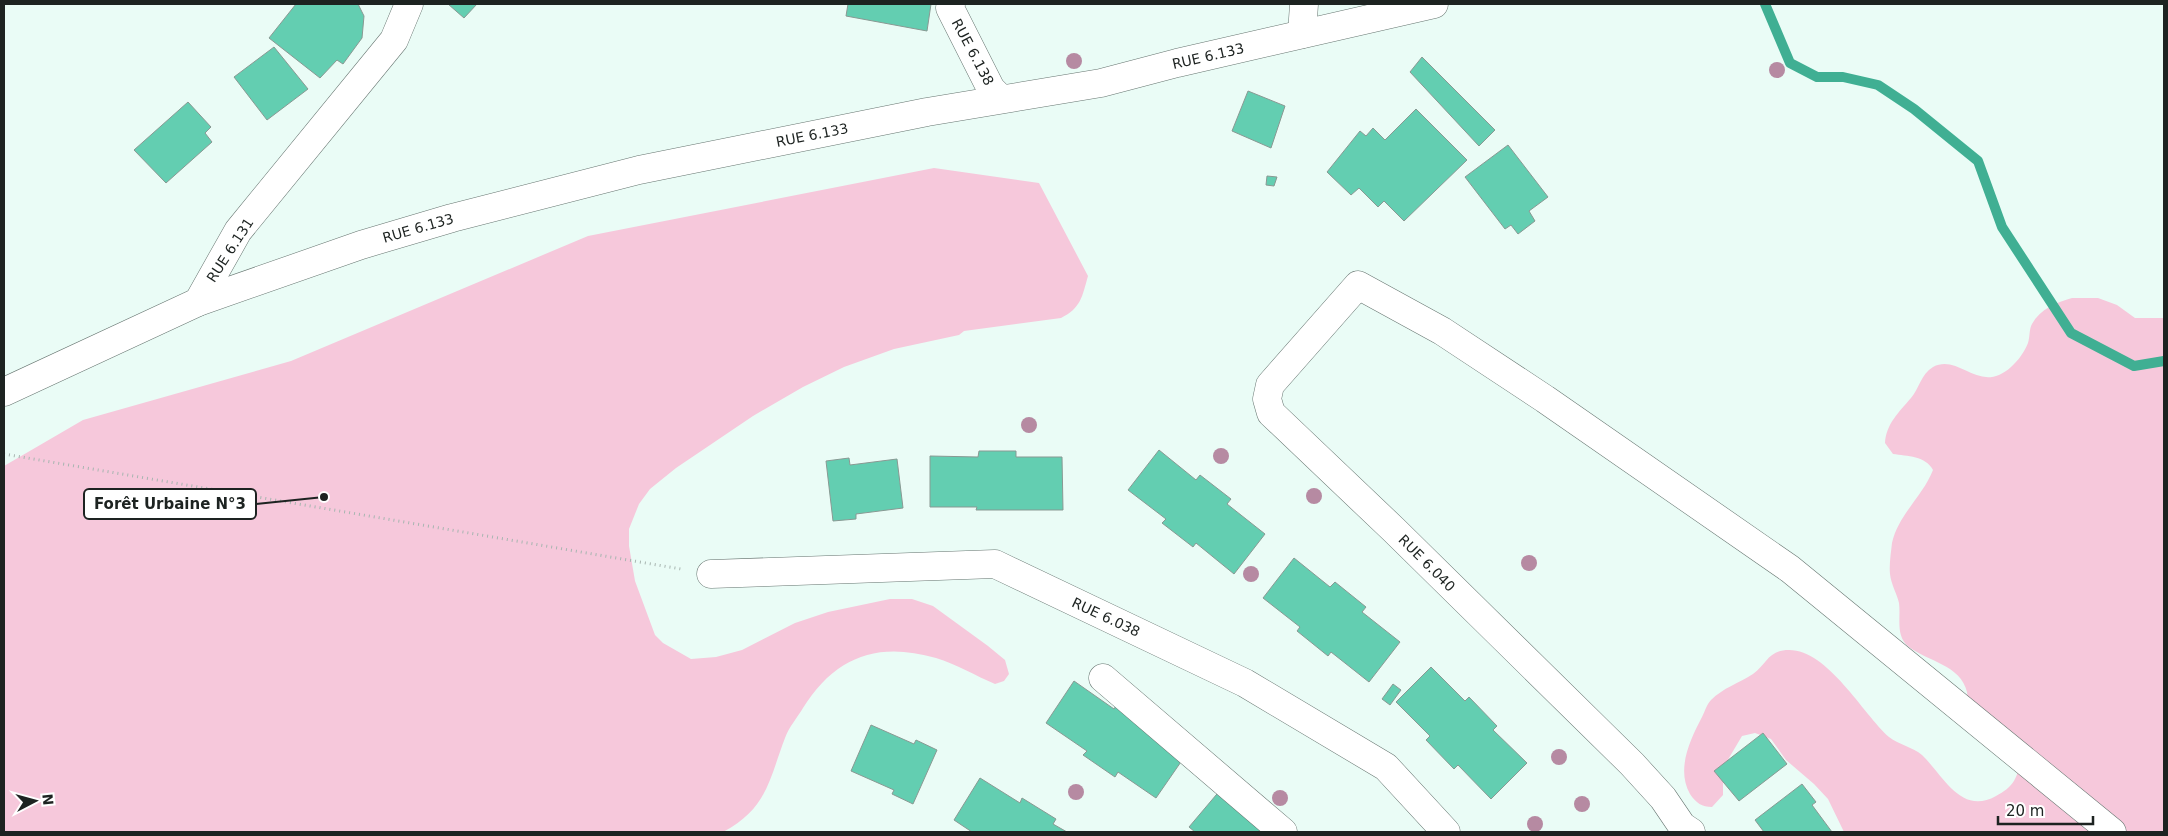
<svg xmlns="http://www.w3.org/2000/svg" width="2168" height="836" viewBox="0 0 2168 836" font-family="'DejaVu Sans',sans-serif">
	<rect width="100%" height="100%" fill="#eafcf6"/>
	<path fill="#f6c8db" d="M934,168L1039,183L1088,276C1082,297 1081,308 1061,318L964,331L959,335L894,349L844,367L803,387L753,416L676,468L650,489L639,504L629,529V546L635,581L655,635L663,643L691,659L716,657L742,650L795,623L828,612L890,599H912L933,606L988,646L1005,660L1009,674L1004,681L995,684C976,676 956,664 936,658C877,641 835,657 803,708C797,718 789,727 785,738C769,780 767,809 723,832H4V466L83,420L291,361L588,236Z
		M2072,298H2098L2117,305L2135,318H2164V832H1844L1828,799L1814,784L1786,760L1771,739L1755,733L1742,736L1723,768V795L1712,807C1702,807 1696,803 1690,794C1676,769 1690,740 1702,717C1705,711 1707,704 1711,700C1723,688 1739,683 1753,674C1767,664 1768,650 1789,650C1828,650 1863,714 1889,737C1899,745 1913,747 1922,755C1943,775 1961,816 1996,796C2013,787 2016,780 2021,762L1968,712C1968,706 1968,698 1967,692C1961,665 1927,661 1909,647C1895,636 1901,618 1899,603C1897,594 1891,584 1890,574C1889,565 1891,552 1892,543C1898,515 1923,496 1933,470C1926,456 1907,456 1893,454L1885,443C1886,424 1899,412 1911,398C1919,389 1921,374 1933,367C1960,353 1979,396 2011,367C2018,361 2025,351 2028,343C2030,337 2029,329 2032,324C2040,309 2057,302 2072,298Z"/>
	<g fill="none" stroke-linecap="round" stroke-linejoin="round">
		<path stroke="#40af93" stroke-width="10" d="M1765,4L1790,63L1817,77H1843L1878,85L1914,109L1978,161L2002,227L2071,333L2134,366L2164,361"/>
	</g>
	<path fill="#63ceb1" stroke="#899993" d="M296,4H358L364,16L362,38L343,64L337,60L320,78L269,38Z
		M448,4H477L464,18Z
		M848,4H931L927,31L846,16Z
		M274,47L308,89L267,120L234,77Z
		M1422,57L1495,130L1479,146L1410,72Z
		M1248,91L1285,106L1271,148L1232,131Z
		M188,102L211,127L205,133L212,142L166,183L134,150Z
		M1416,109L1467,160L1404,221L1384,201L1378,207L1359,188L1351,195L1327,172L1360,131L1366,136L1373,128L1385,140Z
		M1508,145L1548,197L1529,211L1535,221L1518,234L1511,225L1505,229L1465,177Z
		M1267,176L1277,177L1274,186L1266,185Z
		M1159,450L1196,480L1200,475L1231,499L1227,504L1265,534L1234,574L1196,543L1193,547L1162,523L1166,519L1128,490Z
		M979,451H1016V457H1062L1063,510H976L977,507H930V456L978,457Z
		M849,458L850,465L897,459L903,508L856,514V519L833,521L826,461Z
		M1294,558L1330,587L1335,582L1366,607L1362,612L1400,642L1369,682L1331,652L1328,656L1297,631L1300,627L1263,598Z
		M1431,667L1465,701L1469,697L1497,726L1493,730L1527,763L1491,799L1458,765L1454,769L1426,740L1430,736L1396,702Z
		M1074,681L1114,709L1117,704L1185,756L1156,798L1118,772L1115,777L1083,755L1087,751L1046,723Z
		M1393,684L1401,690L1390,705L1382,699Z
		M871,725L914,744L916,740L937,750L913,804L892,794L894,790L851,771Z
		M1763,733L1787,764L1739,801L1714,771Z
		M980,778L1020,803L1022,798L1056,819L1053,824L1067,832H972L954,820Z
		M1802,784L1816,802L1812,805L1832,832H1764L1755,820Z
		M1222,788L1280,832H1195L1189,827Z"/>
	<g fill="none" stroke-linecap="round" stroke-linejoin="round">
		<defs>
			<path id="minor" d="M951,4L950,8L991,89L1001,99
				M1302,34L1304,4
				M198,302L238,231L394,40L409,4
				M711,574L995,564L1245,683L1386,767L1446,832
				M1103,678L1283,832
				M1691,832L1682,826L1663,798L1632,764L1394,530L1271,413L1267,399L1270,385L1358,285L1442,331L1545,399L1790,569L2112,832"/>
			<path id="tertiary" d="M4,392L198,302L361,245L452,218L639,170L927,112L1101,83L1177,63L1434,4"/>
		</defs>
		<use href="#minor" stroke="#667570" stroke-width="29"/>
		<use href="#tertiary" stroke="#667570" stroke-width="29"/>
		<path stroke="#a7b5b0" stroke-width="3" stroke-dasharray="1 4" stroke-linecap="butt" d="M4,454L681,569"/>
		<use href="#minor" stroke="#fff" stroke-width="28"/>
		<use href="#tertiary" stroke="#fff" stroke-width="28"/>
	</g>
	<g fill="#b68aa2">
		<circle cx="1074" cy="61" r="8"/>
		<circle cx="1777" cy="70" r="8"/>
		<circle cx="1029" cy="425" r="8"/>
		<circle cx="1221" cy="456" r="8"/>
		<circle cx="1314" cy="496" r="8"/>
		<circle cx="1529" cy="563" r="8"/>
		<circle cx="1251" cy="574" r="8"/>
		<circle cx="1559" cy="757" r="8"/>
		<circle cx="1076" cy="792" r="8"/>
		<circle cx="1280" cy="798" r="8"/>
		<circle cx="1582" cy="804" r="8"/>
		<circle cx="1535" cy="824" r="8"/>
	</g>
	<g text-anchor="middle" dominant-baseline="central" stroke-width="4" stroke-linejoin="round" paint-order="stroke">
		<g font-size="14" fill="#1d2321" stroke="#fff">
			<text transform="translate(973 52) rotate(62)">RUE 6.138</text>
			<text transform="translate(1208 56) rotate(-13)">RUE 6.133</text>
			<text transform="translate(812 135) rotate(-11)">RUE 6.133</text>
			<text transform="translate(418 228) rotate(-16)">RUE 6.133</text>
			<text transform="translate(230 250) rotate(-57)">RUE 6.131</text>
			<text transform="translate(1427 563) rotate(45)">RUE 6.040</text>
			<text transform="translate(1106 617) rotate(25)">RUE 6.038</text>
		</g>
	</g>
	<path fill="none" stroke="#1d2321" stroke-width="2" d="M324 497L256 504"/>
	<circle fill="#1d2321" stroke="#fff" stroke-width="2" cx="324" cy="497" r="5"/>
	<rect fill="#fff" stroke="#1d2321" stroke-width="2" x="84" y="489" width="172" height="30" rx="5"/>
	<g font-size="15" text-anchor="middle" font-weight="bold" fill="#1d2321">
		<text x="170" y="509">Forêt Urbaine N°3</text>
	</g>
	<rect width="2168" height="836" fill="none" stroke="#1d2321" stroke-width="10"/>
	<g transform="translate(35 801) rotate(84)" stroke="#ffffff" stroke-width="4" paint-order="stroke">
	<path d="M0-4L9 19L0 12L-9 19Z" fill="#1d2321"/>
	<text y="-8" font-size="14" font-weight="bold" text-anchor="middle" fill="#1d2321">N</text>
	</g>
	<path d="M1998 816v8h95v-8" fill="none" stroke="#1d2321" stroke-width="2.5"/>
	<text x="2006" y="816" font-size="15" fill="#1d2321" stroke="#ffffff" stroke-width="4" paint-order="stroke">20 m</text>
</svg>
